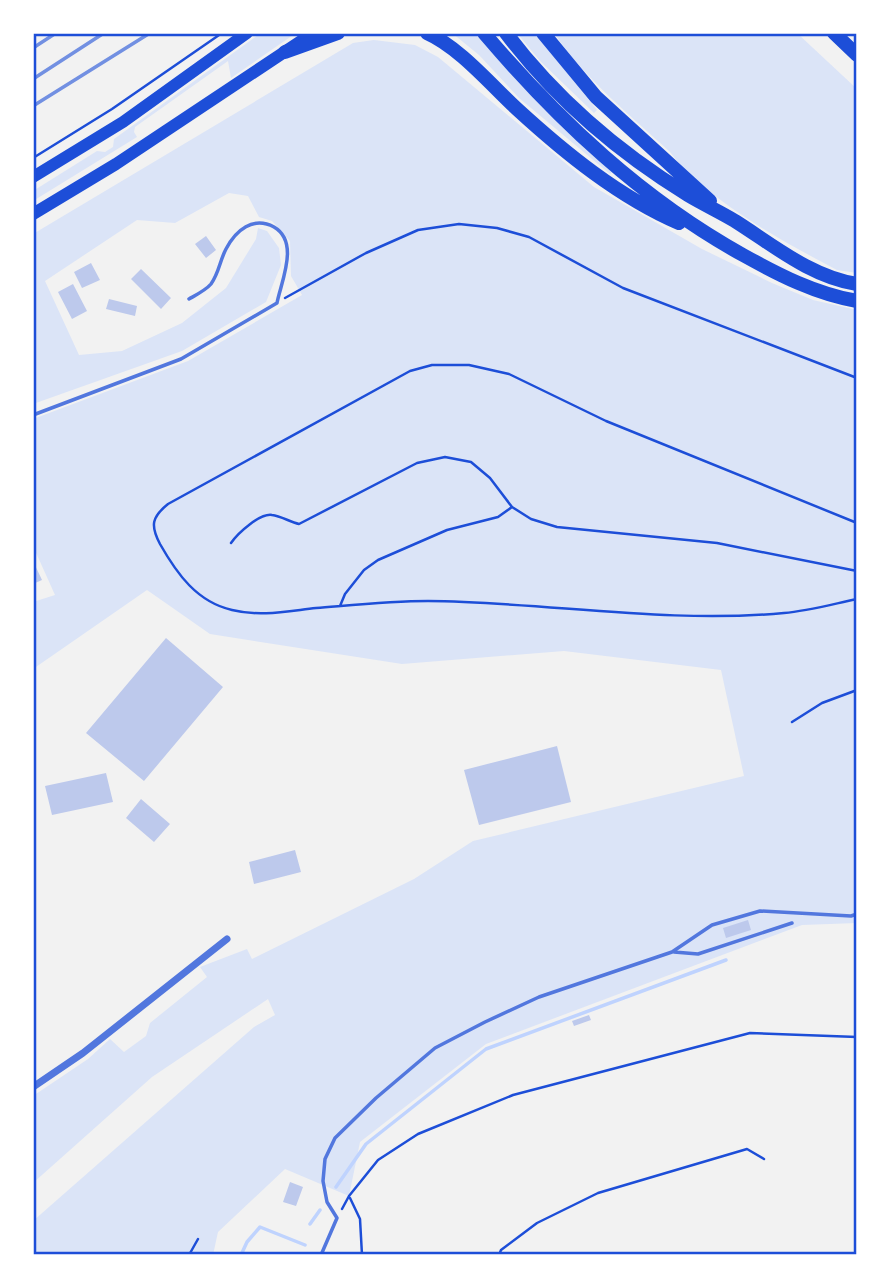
<svg xmlns="http://www.w3.org/2000/svg" width="890" height="1288" viewBox="0 0 890 1288" font-family="'Public Sans',sans-serif">
	<rect width="100%" height="100%" fill="#f2f2f2"/>
	<path fill="#dbe4f7" d="M261,33H296L231,78L228,61L135,127L134,132L137,137L33,201V191L97,151L105,152L113,147L114,139Z
		M452,33H475C517,83 562,130 612,172L610,174L519,98L479,55Z
		M517,33H535L597,110L594,113L540,61Z
		M554,33H797L857,89V273L837,270C784,242 706,200 670,152C630,115 585,79 554,33Z
		M374,40L415,45L438,57L594,187L702,249L772,283L813,300L857,310V923L802,925L486,1044L360,1142L349,1196L285,1169L218,1232L213,1255H33V1221L254,1027L275,1015L268,999L152,1077L33,1183V1096L88,1059L110,1039L124,1052L146,1036L150,1023L207,977L200,967L247,949L252,959L414,879L473,841L744,776L721,670L564,651L402,664L210,634L147,590L33,669V602L55,595L33,546V419L188,361L302,295L291,276L290,241L272,221L259,217L248,196L229,193L175,223L137,220L45,281L79,355L122,351L182,323L226,288L256,239L258,228L267,231L279,248L281,265L266,302L182,351L33,404V234L353,43Z"/>
	<g fill="none" stroke-linecap="round" stroke-linejoin="round">
		<path stroke="#bfd3fe" stroke-width="3.5" d="M336,1187L366,1144L486,1049L726,960
			M310,1224L320,1210
			M241,1255L247,1242L260,1227L305,1245"/>
	</g>
	<path fill="#bdc9ec" d="M206,236L216,250L206,258L195,244Z
		M91,263L100,280L82,288L74,272Z
		M141,269L171,298L161,309L131,279Z
		M73,284L87,311L72,319L58,292Z
		M109,299L137,306L135,316L106,309Z
		M33,561L42,580L33,584Z
		M166,638L223,687L144,781L86,733Z
		M557,746L571,802L479,825L464,770Z
		M106,773L113,802L52,815L45,786Z
		M141,799L170,824L154,842L126,818Z
		M295,850L301,872L254,884L249,862Z
		M748,920L751,930L726,938L723,928Z
		M589,1015L591,1020L574,1026L572,1021Z
		M290,1182L303,1187L296,1206L283,1202Z"/>
	<g fill="none" stroke-linecap="round" stroke-linejoin="round">
		<path stroke="#1d4ed8" stroke-width="2.5" d="M33,158L112,109L222,33
			M285,298L366,253L418,230L459,224L497,228L529,237L623,288L857,378
			M857,523L606,421L509,374L469,365H432L410,371L168,504C152,517 150,525 160,544C177,574 197,602 232,610C260,617 288,611 316,608C353,605 390,601 428,601C546,602 665,624 784,613C808,611 833,604 857,599
			M231,543C238,533 260,513 272,515C281,516 290,522 299,524L417,463L445,457L471,462L490,478L512,507L531,519L557,527L717,543L857,571
			M340,606L345,594L364,570L378,560L447,530L498,517L512,507
			M792,722L822,703L857,690
			M350,1198L360,1219L362,1255
			M342,1209L349,1196L378,1160L418,1134L513,1095L750,1033L857,1037
			M189,1255L198,1239
			M499,1255L501,1250L537,1223L598,1193L747,1149L764,1159"/>
		<path stroke="#5277de" stroke-width="3.5" d="M33,415L181,359L277,303C281,282 300,242 274,227C253,216 236,230 226,249C220,260 219,273 211,284C206,290 196,295 189,299
			M674,952L698,954L792,923
			M321,1255L337,1218L327,1202L323,1181L325,1159L335,1138L376,1098L435,1048L485,1022L539,997L672,952L712,925L760,911L851,916L857,914"/>
		<path stroke="#5277de" stroke-width="7" d="M33,1087L83,1053L227,939"/>
		<path stroke="#1d4ed8" stroke-width="12" d="M33,177L123,122L247,33
			M33,214L116,164L313,33"/>
		<path stroke="#1d4ed8" stroke-width="14" d="M427,33C459,47 491,85 517,109C565,153 619,197 679,223
			M484,33C559,121 642,199 743,255C779,275 816,294 857,301
			M506,33C556,99 618,152 688,195C703,204 720,212 735,221C773,245 811,277 857,284
			M543,33L596,97L710,201
			M834,33L857,55
			M285,52L338,33"/>
		<path stroke="#7290e2" stroke-width="3.5" d="M33,48L56,33
			M33,79L104,33
			M33,106L150,33"/>
	</g>
	<rect width="890" height="1288" fill="none" stroke="#ffffff" stroke-width="70"/>
	<rect x="35" y="35" width="820" height="1218" fill="none" stroke="#1d4ed8" stroke-width="2.5"/>
</svg>
